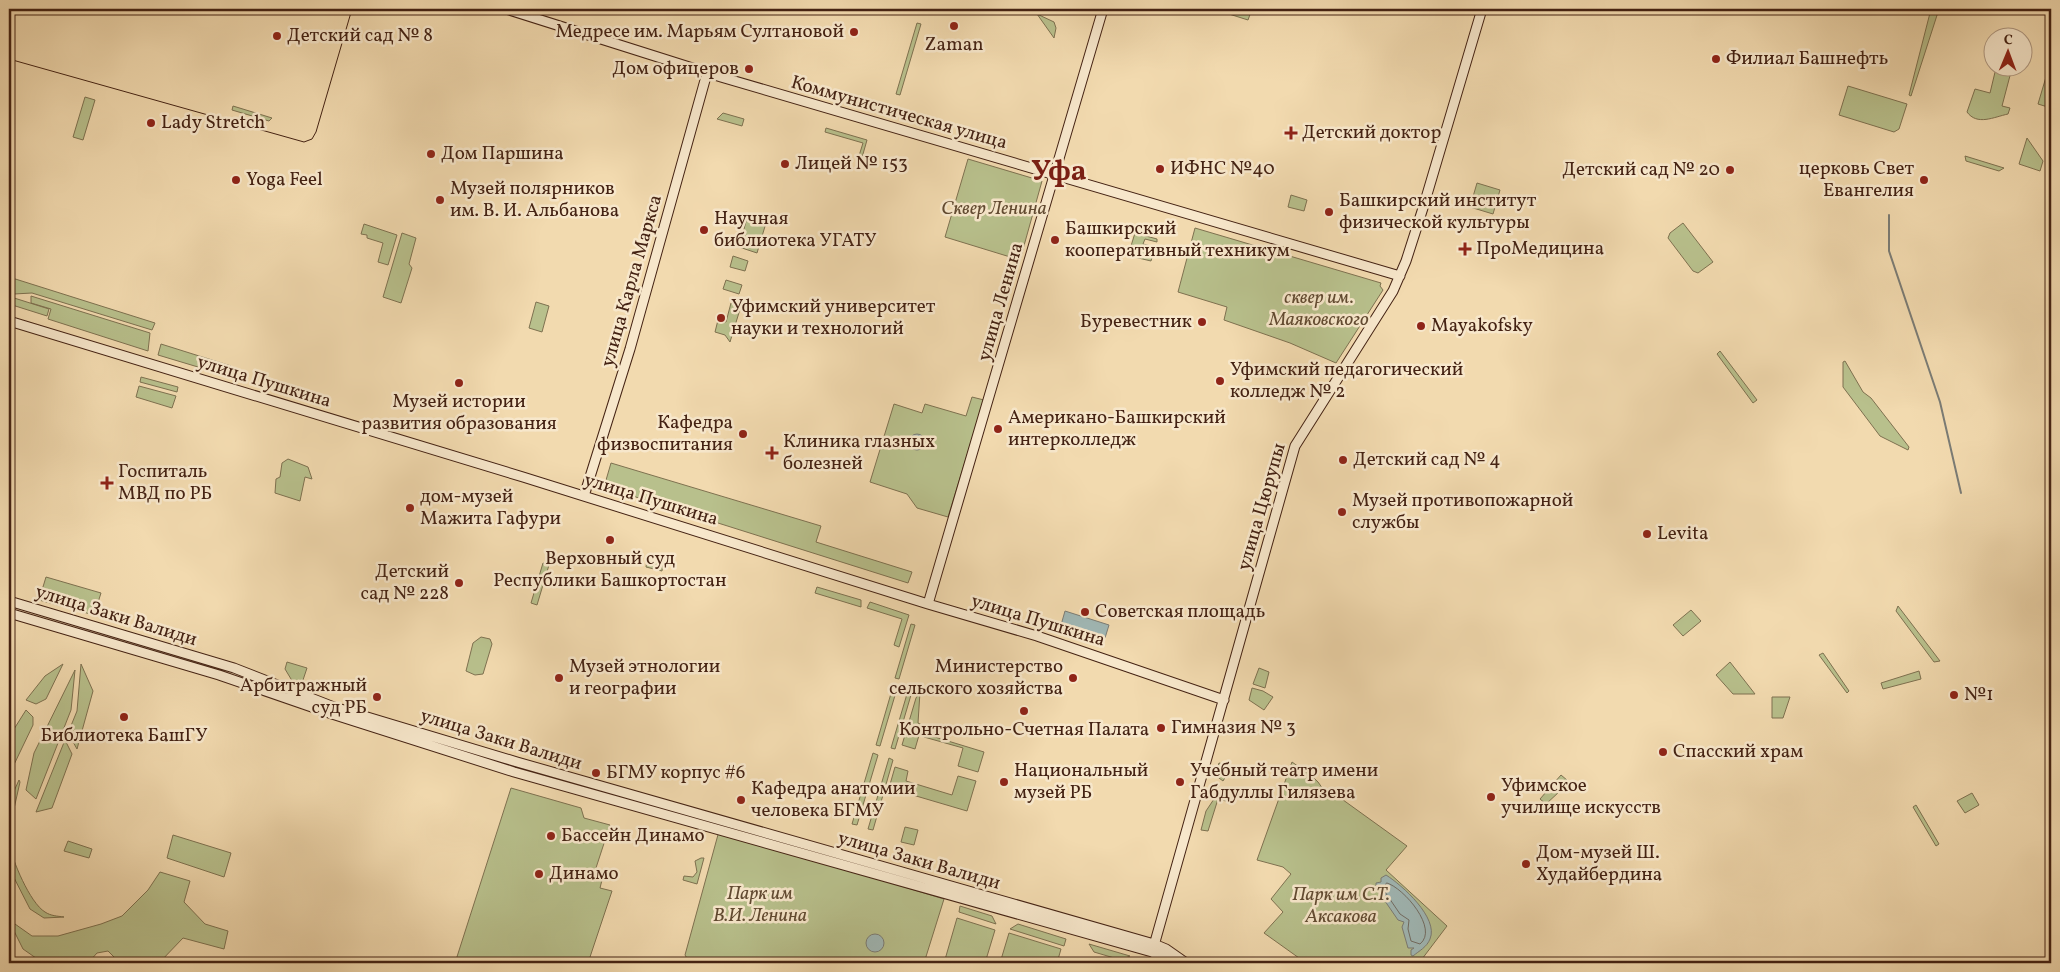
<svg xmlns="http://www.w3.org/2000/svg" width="2060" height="972" viewBox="0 0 2060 972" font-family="Vollkorn,serif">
	<rect width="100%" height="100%" fill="#f2daaf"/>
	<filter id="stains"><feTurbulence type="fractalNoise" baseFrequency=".004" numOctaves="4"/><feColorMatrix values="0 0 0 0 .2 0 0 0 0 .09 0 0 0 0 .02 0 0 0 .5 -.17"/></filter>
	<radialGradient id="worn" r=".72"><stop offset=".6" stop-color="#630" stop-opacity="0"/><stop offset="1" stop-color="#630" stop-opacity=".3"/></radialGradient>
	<path fill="#b8c08c" stroke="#7e7150" d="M1230,9H1252L1248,20L1229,14Z
		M1931,9H1939L1911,96L1909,95Z
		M1037,14L1054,22L1056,28L1054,38Z
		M917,23L921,24L900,95L896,94Z
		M2051,60V108L2038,104Z
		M1996,68H2012L2002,106L2010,108L2008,114C1994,117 1977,126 1967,112L1975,89L1990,93Z
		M1848,86L1907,104L1899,129L1894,132L1839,115Z
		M85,97L95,100L83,140L73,137Z
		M233,106L272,118L269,121L232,110Z
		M723,113L744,119L742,126L717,119Z
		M826,128L867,140L861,161L858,159L863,143L825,132Z
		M2027,138L2043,161L2040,171L2019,164Z
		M1965,156L2004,168L1999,171L1966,161Z
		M968,159L1042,181L1020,260L945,237Z
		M1477,183L1500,190L1493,214L1470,207Z
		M1291,195L1307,200L1304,211L1288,207Z
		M747,218L766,223L757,253L739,247Z
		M1683,223L1713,262L1698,273L1693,271L1668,238L1670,233Z
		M364,224L397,235L388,265L378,262L383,243L367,238V235L361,234Z
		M1195,228L1381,283L1380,286L1383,290L1336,363L1290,343L1224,320L1227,307L1178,292Z
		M402,233L416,238L409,264L412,268L401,303L383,297Z
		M1135,233L1157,239V242L1145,239L1143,244L1155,247L1151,261L1134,257L1137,248L1131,246Z
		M733,256L748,261L745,271L730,267Z
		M9,277L155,323L152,330L32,293L14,294L9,290Z
		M726,280L742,285L739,294L723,289Z
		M31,296L150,333L148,351L48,319L51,309L31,303Z
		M11,297L49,309L47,316L9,304Z
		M536,302L549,306L542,332L529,328Z
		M731,303L741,306L730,342L725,335L715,332L718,320L726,322Z
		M161,344L231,366L228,376L158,355Z
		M1720,351L1757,400L1753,403L1717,354Z
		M1845,361L1863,392L1871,398L1909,447L1908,450L1880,436L1843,387V362Z
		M141,377L178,387L177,392L140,382Z
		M139,386L176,396L172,408L136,397Z
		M972,397L984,400L948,517L917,508L907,494L870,482L894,404L922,413L925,404L966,416Z
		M288,459L308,467L312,479L305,477L300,501L275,493L276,479L280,477L282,463Z
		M611,463L821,526L816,542L912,572L908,583L604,487Z
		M650,558L663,562L662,571L646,567L647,559Z
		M543,563L549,565L537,605L531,603Z
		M46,577L101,593L94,615L39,600Z
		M817,587L861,600V607L815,593Z
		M870,602L909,615L899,647L894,645L902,619L867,608Z
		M1898,606L1940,661L1934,662L1896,611Z
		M1691,610L1701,621L1683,636L1673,625Z
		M911,624L915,625L899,679L895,678Z
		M481,637L490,639L492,644L483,674L475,675L466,671L473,643Z
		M1823,653L1849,691L1847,693L1819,655Z
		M287,662L307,668L301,686L294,684L285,669Z
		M1730,662L1755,694H1733L1716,675Z
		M63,664L46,699L36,704L26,700L45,676Z
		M81,664L93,691L77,749L68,733L77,711Z
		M1259,668L1269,672L1265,688L1253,684Z
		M75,670L71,710L36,799L26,790L34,753Z
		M1919,671L1921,679L1883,689L1881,683Z
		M1252,688L1263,691L1273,697L1264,710L1249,700Z
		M892,690L896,692L880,746L876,745Z
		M920,692L918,723L922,725L915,749L902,745L916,698Z
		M907,694L911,695L895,749L891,748Z
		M1772,697H1790L1783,718H1772Z
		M26,710L33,717V725L9,775V737Z
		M925,734L984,752L978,772L958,766L963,748L924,737Z
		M65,740L72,754L52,808L36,812Z
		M873,753L878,755L857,825L852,824Z
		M889,758L893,760L873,830L868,829Z
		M1292,762C1300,768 1311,774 1318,782C1324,790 1327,798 1339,797L1407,846L1386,870L1447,926L1419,963H1306L1264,933L1283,912L1271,899L1291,874L1283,867L1257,860Z
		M1219,763L1232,766L1223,781L1215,775Z
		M895,767L908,771L906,781L952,795L958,776L976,781L967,811L889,788Z
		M1561,775L1574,786L1559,792L1546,804L1540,799Z
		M19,780L20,782L9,831V802Z
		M511,788L581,808L584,818L610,825L593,877L602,880L600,888L612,891L588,963H455Z
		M1218,793L1228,799L1226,801L1218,799L1208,831L1201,830L1206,811Z
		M1972,793L1979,805L1965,813L1957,801Z
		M1916,805L1939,844L1936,846L1913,807Z
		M905,827L918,830L914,845L901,842Z
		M719,831L944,899L924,963H690L685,955Z
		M173,835L231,853L224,877L167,858Z
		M68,841L92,849L89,858L64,851Z
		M9,843C12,860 30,903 45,912C51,916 57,916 64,917L44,918L30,909L9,868Z
		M701,858H704L697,884L683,880L684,876L693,877L697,872L695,861Z
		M160,872L190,881L184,902L205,924L228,931L224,949L183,938L159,963H120L108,951L97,953L88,963H43L23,949L13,929L15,924L32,936H58L101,924L122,916L148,890Z
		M960,906L992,916L996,924L959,912Z
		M957,918L995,930L985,963L963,961L962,963H944Z
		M1018,924L1066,939L1064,946L1010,929Z
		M1009,933L1061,949L1057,963H1000Z
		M1089,944L1130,956L1121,960L1094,952Z"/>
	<path fill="#a0b8b6" stroke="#7b7c75" d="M909 442a8 8 0 1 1 16 0a8 8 0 1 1-16 0Z
		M1065,611L1109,625L1105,638L1061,625Z
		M1386,875C1402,885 1439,918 1430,939C1427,947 1419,951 1413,956L1411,955V950L1414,948H1408L1402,927L1404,922L1398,920L1376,888V883L1381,882V878Z
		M866 943a9 9 0 1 1 18 0a9 9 0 1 1-18 0Z"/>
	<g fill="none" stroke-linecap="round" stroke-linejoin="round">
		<path stroke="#726d64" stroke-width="1" d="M1387,883C1404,888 1439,929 1420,944L1411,941L1408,929L1409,920L1400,914L1383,889Z"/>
		<path stroke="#7b7c75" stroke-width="2" d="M1889,215V251L1940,402L1961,493"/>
		<defs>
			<path id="secondary" d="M506,9L721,77L1400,276
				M9,321L523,477L928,604L1037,636L1224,700
				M584,496L630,349L707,73
				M9,601L234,668L334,707L517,762L1154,944L1166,949L1186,963
				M928,604L1103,9
				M9,613L219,675L332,714L514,772L1152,952L1173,963
				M1153,949L1295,446L1393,291L1406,261L1423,208L1482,9"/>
		</defs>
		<use href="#secondary" stroke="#442213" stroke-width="11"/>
		<use href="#secondary" stroke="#f7e7cb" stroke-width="9"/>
		<path stroke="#442213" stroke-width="1" d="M9,59L304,142L312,139L316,132L352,9"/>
	</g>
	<g fill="#8f2418" stroke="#f7e7cb" stroke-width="2">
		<circle cx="954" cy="26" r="5"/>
		<circle cx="854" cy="32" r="5"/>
		<circle cx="277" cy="36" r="5"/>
		<circle cx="1716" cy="59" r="5"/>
		<circle cx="749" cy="69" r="5"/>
		<circle cx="151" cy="123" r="5"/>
		<path d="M1288.5 125.5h5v5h5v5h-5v5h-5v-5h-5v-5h5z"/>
		<circle cx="431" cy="154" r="5"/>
		<circle cx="785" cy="164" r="5"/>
		<circle cx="1160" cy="169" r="5"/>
		<circle cx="1730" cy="170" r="5"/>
		<circle cx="236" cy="180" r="5"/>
		<circle cx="1924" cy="180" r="5"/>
		<circle cx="440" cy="200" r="5"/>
		<circle cx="1329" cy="212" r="5"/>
		<circle cx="704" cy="230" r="5"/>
		<circle cx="1055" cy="240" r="5"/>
		<path d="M1462.5 241.5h5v5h5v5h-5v5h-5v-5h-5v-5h5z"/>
		<circle cx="721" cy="318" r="5"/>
		<circle cx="1202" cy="322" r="5"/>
		<circle cx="1421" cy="326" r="5"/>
		<circle cx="1220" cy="381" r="5"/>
		<circle cx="459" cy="383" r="5"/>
		<circle cx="998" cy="429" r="5"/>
		<circle cx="743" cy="434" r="5"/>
		<path d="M769.5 445.5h5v5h5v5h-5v5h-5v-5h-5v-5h5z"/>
		<circle cx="1343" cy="460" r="5"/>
		<path d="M104.5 475.5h5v5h5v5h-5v5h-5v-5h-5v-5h5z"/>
		<circle cx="410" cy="508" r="5"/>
		<circle cx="1342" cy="512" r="5"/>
		<circle cx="1647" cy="534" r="5"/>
		<circle cx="610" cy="540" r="5"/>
		<circle cx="459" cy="583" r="5"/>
		<circle cx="1085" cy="612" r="5"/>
		<circle cx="559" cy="678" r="5"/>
		<circle cx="1073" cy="678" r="5"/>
		<circle cx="1954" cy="695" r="5"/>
		<circle cx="377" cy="697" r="5"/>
		<circle cx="1024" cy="711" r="5"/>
		<circle cx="124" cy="717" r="5"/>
		<circle cx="1161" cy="728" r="5"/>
		<circle cx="1663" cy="752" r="5"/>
		<circle cx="596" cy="773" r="5"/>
		<circle cx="1004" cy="782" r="5"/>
		<circle cx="1180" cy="782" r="5"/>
		<circle cx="1491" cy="797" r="5"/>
		<circle cx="741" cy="800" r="5"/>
		<circle cx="551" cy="836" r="5"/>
		<circle cx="1526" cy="864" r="5"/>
		<circle cx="539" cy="874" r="5"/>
	</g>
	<g text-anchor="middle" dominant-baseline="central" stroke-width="5" stroke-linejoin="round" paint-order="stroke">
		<g font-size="19" fill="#442213" stroke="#f7e7cb" text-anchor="start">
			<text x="844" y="32" text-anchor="end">Медресе им. Марьям Султановой</text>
			<text x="287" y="36">Детский сад № 8</text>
			<text x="954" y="45" text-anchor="middle">Zaman</text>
			<text x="1726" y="59">Филиал Башнефть</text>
			<text x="739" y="69" text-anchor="end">Дом офицеров</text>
			<text x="161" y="123">Lady Stretch</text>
			<text x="1302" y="133">Детский доктор</text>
			<text x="441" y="154">Дом Паршина</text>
			<text x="795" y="164">Лицей № 153</text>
			<text x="1170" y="169">ИФНС №40</text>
			<text x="1914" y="169" text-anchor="end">церковь Свет<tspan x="1914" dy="22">Евангелия</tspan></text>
			<text x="1720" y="170" text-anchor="end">Детский сад № 20</text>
			<text x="246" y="180">Yoga Feel</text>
			<text x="450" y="189">Музей полярников<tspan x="450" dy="22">им. В. И. Альбанова</tspan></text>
			<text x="1339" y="201">Башкирский институт<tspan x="1339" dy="22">физической культуры</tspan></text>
			<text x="714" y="219">Научная<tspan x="714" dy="22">библиотека УГАТУ</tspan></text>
			<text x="1065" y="229">Башкирский<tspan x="1065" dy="22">кооперативный техникум</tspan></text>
			<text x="1476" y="249">ПроМедицина</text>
			<text x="731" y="307">Уфимский университет<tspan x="731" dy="22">науки и технологий</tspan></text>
			<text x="1192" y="322" text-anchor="end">Буревестник</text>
			<text x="1431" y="326">Mayakofsky</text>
			<text x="1230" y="370">Уфимский педагогический<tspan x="1230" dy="22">колледж № 2</tspan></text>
			<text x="459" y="402" text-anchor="middle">Музей истории<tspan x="459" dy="22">развития образования</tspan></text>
			<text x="1008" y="418">Американо-Башкирский<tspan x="1008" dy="22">интерколледж</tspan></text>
			<text x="733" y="423" text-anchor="end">Кафедра<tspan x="733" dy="22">физвоспитания</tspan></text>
			<text x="783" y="442">Клиника глазных<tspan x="783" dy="22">болезней</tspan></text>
			<text x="1353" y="460">Детский сад № 4</text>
			<text x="118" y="472">Госпиталь<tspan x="118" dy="22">МВД по РБ</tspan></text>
			<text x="420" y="497">дом-музей<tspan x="420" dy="22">Мажита Гафури</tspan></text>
			<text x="1352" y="501">Музей противопожарной<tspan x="1352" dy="22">службы</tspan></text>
			<text x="1657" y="534">Levita</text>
			<text x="610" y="559" text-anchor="middle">Верховный суд<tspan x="610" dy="22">Республики Башкортостан</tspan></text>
			<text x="449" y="572" text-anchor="end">Детский<tspan x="449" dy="22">сад № 228</tspan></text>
			<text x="1095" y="612">Советская площадь</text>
			<text x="569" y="667">Музей этнологии<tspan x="569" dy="22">и географии</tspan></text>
			<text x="1063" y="667" text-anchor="end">Министерство<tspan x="1063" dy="22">сельского хозяйства</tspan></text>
			<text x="367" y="686" text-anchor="end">Арбитражный<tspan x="367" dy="22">суд РБ</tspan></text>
			<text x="1964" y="695">№1</text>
			<text x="1171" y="728">Гимназия № 3</text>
			<text x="1024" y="730" text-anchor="middle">Контрольно-Счетная Палата</text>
			<text x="124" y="736" text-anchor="middle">Библиотека БашГУ</text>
			<text x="1673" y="752">Спасский храм</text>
			<text x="1014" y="771">Национальный<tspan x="1014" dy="22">музей РБ</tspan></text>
			<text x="1190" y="771">Учебный театр имени<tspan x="1190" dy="22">Габдуллы Гилязева</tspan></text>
			<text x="606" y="773">БГМУ корпус #6</text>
			<text x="1501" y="786">Уфимское<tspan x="1501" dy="22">училище искусств</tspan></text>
			<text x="751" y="789">Кафедра анатомии<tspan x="751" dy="22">человека БГМУ</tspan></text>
			<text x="561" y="836">Бассейн Динамо</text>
			<text x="1536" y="853">Дом-музей Ш.<tspan x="1536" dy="22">Худайбердина</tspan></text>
			<text x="549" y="874">Динамо</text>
		</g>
		<g font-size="19" fill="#442213" stroke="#f7e7cb">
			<text transform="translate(899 113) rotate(16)">Коммунистическая улица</text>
			<text transform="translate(632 281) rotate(-74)">улица Карла Маркса</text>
			<text transform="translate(1001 302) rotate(-74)">улица Ленина</text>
			<text transform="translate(264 382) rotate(17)">улица Пушкина</text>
			<text transform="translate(651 500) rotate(17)">улица Пушкина</text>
			<text transform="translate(1262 507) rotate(-74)">улица Цюрупы</text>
			<text transform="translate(116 616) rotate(17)">улица Заки Валиди</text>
			<text transform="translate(1038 621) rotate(17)">улица Пушкина</text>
			<text transform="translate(501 740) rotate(17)">улица Заки Валиди</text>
			<text transform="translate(919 861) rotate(16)">улица Заки Валиди</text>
		</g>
		<g font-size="19" font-style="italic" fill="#614a31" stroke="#f7e7cb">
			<text x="994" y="209">Сквер Ленина</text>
			<text x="1319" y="298">сквер им.<tspan x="1319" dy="22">Маяковского</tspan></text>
			<text x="760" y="894">Парк им<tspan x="760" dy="22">В.И. Ленина</tspan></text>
			<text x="1341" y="895">Парк им С.Т.<tspan x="1341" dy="22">Аксакова</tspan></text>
		</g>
		<g font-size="29" font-weight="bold" fill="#7a1f14" stroke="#f7e7cb">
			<text x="1059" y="172">Уфа</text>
		</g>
	</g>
	<rect width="2060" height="972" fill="none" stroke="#f2daaf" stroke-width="30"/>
	<rect x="10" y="10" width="2040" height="952" fill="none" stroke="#442213" stroke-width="2.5"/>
	<rect x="15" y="15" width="2030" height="942" fill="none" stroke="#442213"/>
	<g transform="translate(2008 52) rotate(1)"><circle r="24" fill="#f7e7cb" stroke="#af9881"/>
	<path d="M0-4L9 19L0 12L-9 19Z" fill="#8f2418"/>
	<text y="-8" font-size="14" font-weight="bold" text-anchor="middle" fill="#442213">С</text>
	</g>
	<rect width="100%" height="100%" filter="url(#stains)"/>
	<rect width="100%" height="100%" fill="url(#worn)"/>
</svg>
